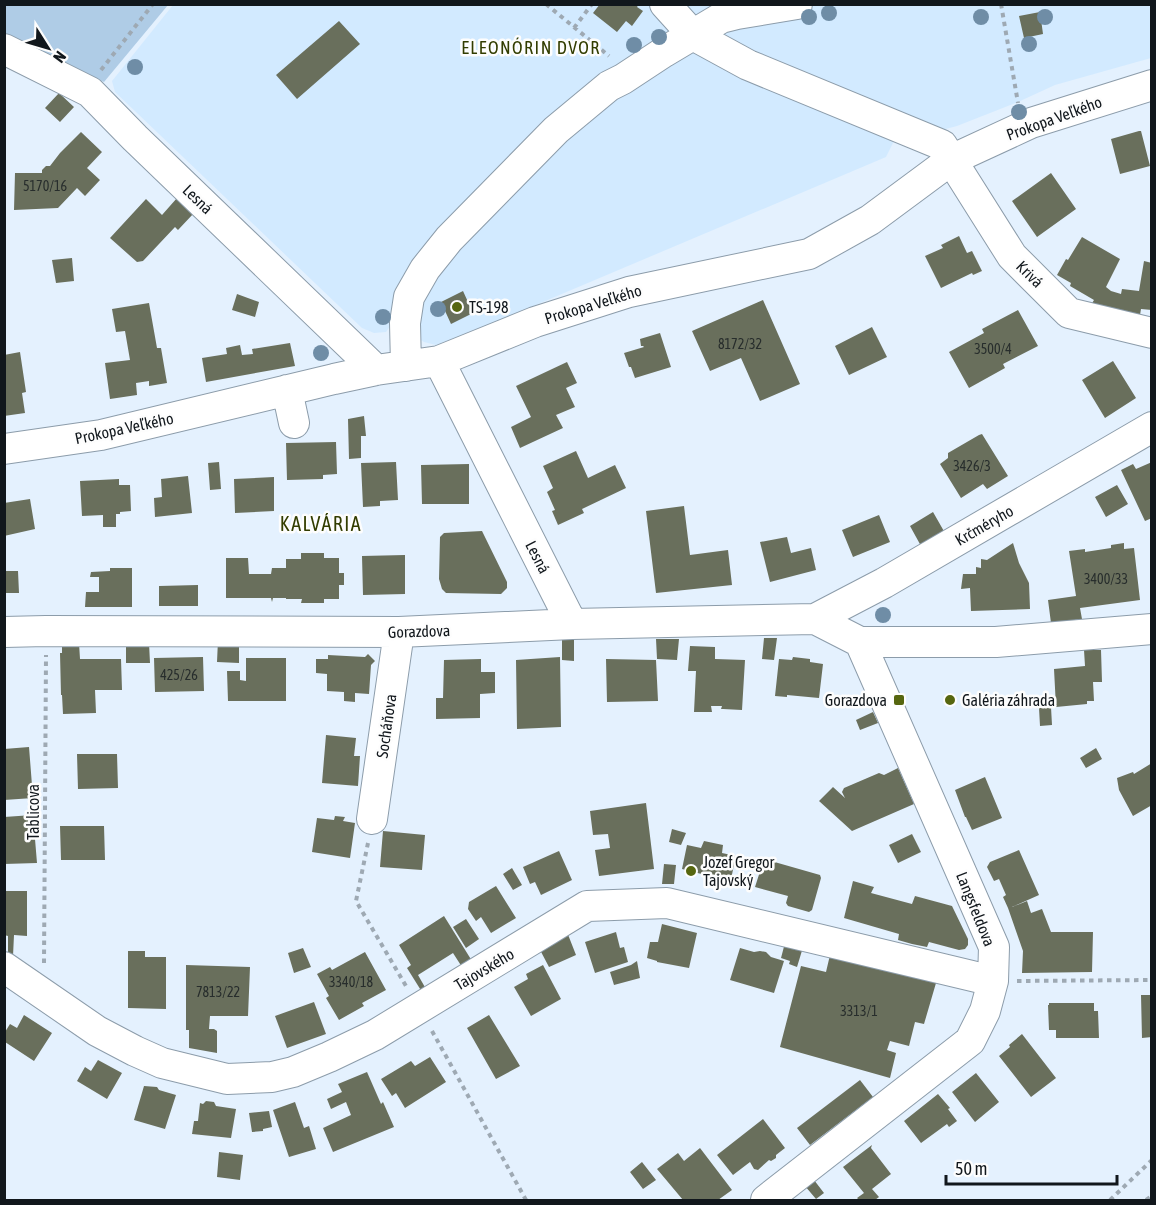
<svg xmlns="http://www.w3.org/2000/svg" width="1156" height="1205" viewBox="0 0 1156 1205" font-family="'Asap Condensed',sans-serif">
	<rect width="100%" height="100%" fill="#e4f1fe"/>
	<path fill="#d2eaff" d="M173,5H1151V58L1055,85L1018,102L957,126L938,131L900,129L886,157L493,323L436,345L424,342L393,322L386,332L374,333L362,328L115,92L112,81Z"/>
	<path fill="#afcce6" d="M4,5H168L104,82L35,49L5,41Z"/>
	<path fill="#696f5c" d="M600,4H639L637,7L643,11L632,26L626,21L617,32L593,13Z
		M1040,12L1043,34L1024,38L1019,16Z
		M339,21L360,44L297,99L276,75Z
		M59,93L74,107L60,122L45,108Z
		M1139,131H1141L1150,166L1120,174L1111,139Z
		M81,132L102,152L87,168L100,180L85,196L77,188L58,208L14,210L15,173H42V170L46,166H50L60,153Z
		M1051,173L1076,209L1037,237L1012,201Z
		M177,198L194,213L178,230L175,227L143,261L137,262L110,238L146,199L162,215Z
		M959,236L967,253L972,251L982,271L973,275L972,273L941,288L925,256L943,248L941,245Z
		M1082,237L1120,259L1106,287L1111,291L1121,294L1122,289L1139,291L1144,261L1152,263V310L1141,309L1139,321L1091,305L1094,300L1070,286L1071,283L1057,275L1066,259L1068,260Z
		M72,258L74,281L56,283L52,260Z
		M463,291L473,313L451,324L441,302Z
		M237,294L259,302L255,317L232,310Z
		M763,300L800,384L760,401L741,358L710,371L692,331Z
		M149,303L157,348H161L167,383L149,386V381L136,383L137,395L110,399L105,363L130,360L125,331L116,332L112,309Z
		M1018,310L1038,346L1003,364L1005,368L969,388L949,352L984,333L982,329Z
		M872,327L887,357L849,375L835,346Z
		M660,333L671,367L635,378L631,367H629L624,353L644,347L643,346H641L640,339Z
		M290,343L295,366L206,382L202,358L227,354L226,348L240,345L242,355L253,354L252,349Z
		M20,352L26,392L22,393L25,413L4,416V355Z
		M1113,361L1136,398L1105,418L1082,380Z
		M567,362L577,383L566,388L575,407L556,415L563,428L520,448L511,427L531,417L516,386Z
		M364,416L366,436H361V458L349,459L348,419Z
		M982,434L1008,476L987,489L983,484L961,498L940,464L948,458V453L979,435Z
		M336,442L337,474L323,475V479L287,480L286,443Z
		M576,451L588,478L615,465L626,488L582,509L584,513L558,525L552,511L555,510L547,492L553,488L543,466Z
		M219,462L221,489L210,490L208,463Z
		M396,462L398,500L380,501V506L363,507L361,463Z
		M1152,462V518L1145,521L1121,470L1133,464L1136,469Z
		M469,464V504H422L421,465Z
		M188,476L192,513L155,517L154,498L162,497L161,479Z
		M274,477V511L235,513L234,479Z
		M119,479V485H130L131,511L120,512V514H116V527H103V515L82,516L80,481Z
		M1117,485L1128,504L1106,517L1095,497Z
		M30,499L35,529L4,536V503Z
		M684,506L690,555L728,550L732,585L656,593L646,511Z
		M933,512L945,533L921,546L910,526Z
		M879,515L890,542L853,557L842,530Z
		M482,531L507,582V588L501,594L446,593L442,589L439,579L440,537L444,533Z
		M787,537L791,553L811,548L816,570L770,582L760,542Z
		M1013,543L1019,563L1029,583L1030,609L971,611L970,588L961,589L963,574H976V567L981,568V559L987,560Z
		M1124,543V549L1134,548L1140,600L1080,608L1082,619L1051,623L1048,600L1076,596L1069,551L1085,549V552L1111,548V545Z
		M301,553H324V558H339V573H344V585H339V599H324V603H301L302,599H286V598H273L272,602L271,598H226V558H248L249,574H271L272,568H286V559H301Z
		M405,555V594L363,595L362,556Z
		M110,568H132V607H85L86,592H99V577H90L91,572L110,571Z
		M5,571H18L19,593H5Z
		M198,585V606H159V586Z
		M764,638H777L774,660L762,659Z
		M656,639H679L677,660L657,659Z
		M218,640H239V663L217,662Z
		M562,640H574V661L562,660Z
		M126,642L149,643L150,663H126Z
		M62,643H79L80,659H121L122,690H95L96,713L63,714L62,695H61L60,653H62Z
		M690,646L715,647V659L745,660L742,710L723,709H721L722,706H711L712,712H694L696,671H688Z
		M1084,650H1101L1102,682H1093L1094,701H1087V704L1056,707L1054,669L1085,666Z
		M368,654L375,661L371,665L369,694L355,693V702L344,701V692L327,691V674L316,673V659H328V655L365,657Z
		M203,657L204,691L155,692L154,658Z
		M560,657L561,727L517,729L516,660Z
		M793,657L810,659V662L823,664L819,698L787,695V697L775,696L779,659L792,660Z
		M246,658H286V701H228L227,671H240V680L246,681Z
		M481,659V672H495V693L480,694V718L436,719V698H443L444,660Z
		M606,659L656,660L658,701L607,702Z
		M1051,707L1052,725L1040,726L1039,708Z
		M873,712L878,723L860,730L856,720Z
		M326,735L356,738L354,756H360L358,786L322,783Z
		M29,747L33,798L4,800V749Z
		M1096,748L1102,759L1086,768L1080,758Z
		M77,754H117L118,788L78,789Z
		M1152,763V799L1150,800L1152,805L1133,816L1119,790L1117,778L1133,772L1134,774Z
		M898,768L914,804L852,831L819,801L833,787L845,798L842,792L844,788L879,773L884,775Z
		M985,777L1002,818L972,830L966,817H965L955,790Z
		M646,803L654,869L599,876L595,850L610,848L608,834L593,835L590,811Z
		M33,815L37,863L4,864V817Z
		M335,816L345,817L343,821L355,823L350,858L312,852L317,818L334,820Z
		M60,826H104L105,860H61Z
		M672,829L686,833L681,845L669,842Z
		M383,831L425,835L422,870L380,867Z
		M912,834L921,852L898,863L889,845Z
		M704,841L723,845L722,853L736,856L731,879L718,876L717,878L682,869L687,845L701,848Z
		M1019,850L1039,895L1012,907L1027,901L1031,913L1042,909L1051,932H1093L1092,972L1022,973L1023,951L1008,908L1003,897L1006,895L999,879L994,881L987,867L990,862Z
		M559,851L572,880L541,895L535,882L530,884L523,867Z
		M764,859L820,875L821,878L812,910L809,912L788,906L786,903L788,896L755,887Z
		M664,864L676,865L674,884H662Z
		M512,868L522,885L513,890L503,874Z
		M853,881L874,887L871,893L912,904L915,896L952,906L968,939V945L965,949L959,950L929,942L927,947L912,944L898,940L899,934L844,918Z
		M496,886L516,918L491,933L481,917L476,921L468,909L469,902Z
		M4,891H27V936L14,935L13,956L8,953V936L4,935Z
		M444,916L472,961L462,967L453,953L418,975L426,989L422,992L407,968L411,965L399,945Z
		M466,919L479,939L466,948L453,927Z
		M662,924L697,933L689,968L657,962V961L647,958L650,942H658Z
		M567,932L576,955L549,967L539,948Z
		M616,932L620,948L624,947L628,962L595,973L585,942Z
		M786,939L804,944L797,967L789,964L790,961L781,958Z
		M303,948L311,967L294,973L288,953Z
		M740,948L754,952L760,951L766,952L771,957L784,961L774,993L730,980Z
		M128,951H145V957H166V1009L128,1008Z
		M365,952L386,990L362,1003L364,1006L339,1020L326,998L329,996L317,974L330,967L332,970Z
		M830,955L936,983L924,1024L915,1022L909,1046L890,1041L887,1050L896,1053L890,1078L780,1047L801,966L826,972Z
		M637,961L640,978L614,985L610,972L631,965Z
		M186,965L250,967L248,1016H210L209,1029H214L217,1031V1053L189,1048V1030H186Z
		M543,965L561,999L531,1016L514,987L528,979L526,974Z
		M1141,995H1152V1037L1142,1038Z
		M314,1002L326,1034L287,1048L275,1016Z
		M1049,1003H1094V1011H1098L1099,1038H1056V1030H1049L1048,1005H1049Z
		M24,1015L52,1033L34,1061L5,1042V1032L10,1024L17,1028Z
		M489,1015L520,1066L496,1079L467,1028Z
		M1022,1034L1056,1078L1031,1097L999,1056L1010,1047L1009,1045Z
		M430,1057L446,1082L405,1108L396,1093L392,1096L381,1079L411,1061L415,1066Z
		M98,1060L122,1073L107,1099L77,1081L85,1067L91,1071Z
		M367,1072L381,1104L383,1102L394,1127L333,1152L323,1128L351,1115L346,1102L331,1109L327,1099L342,1092L338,1084Z
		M976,1073L999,1102L975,1122L952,1092Z
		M860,1080L873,1097L810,1145L797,1128Z
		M144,1086L157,1087L159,1090L176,1095L165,1129L134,1120Z
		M938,1094L950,1108L948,1109L957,1121L949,1127L947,1124L921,1143L904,1121Z
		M206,1101L214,1102L216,1106L236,1109L231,1138L192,1134L194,1121H198L200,1103L203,1104Z
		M295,1102L304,1128L309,1126L316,1149L289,1157L273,1110Z
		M269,1111L272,1127L263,1129V1131L252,1132L249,1113Z
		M763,1119L785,1148L776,1155V1158L771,1161L769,1160L758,1170L754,1169L750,1162L733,1175L717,1155Z
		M872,1145L871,1148L891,1174L872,1189L879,1197L875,1200H859L857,1198L864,1193L843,1167Z
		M700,1148L732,1190L718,1200H683L657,1169L678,1153L684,1161Z
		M219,1152L243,1155L240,1180L217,1177Z
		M642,1162L656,1180L643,1189L630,1172Z
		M814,1180L824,1193L816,1199L805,1186Z"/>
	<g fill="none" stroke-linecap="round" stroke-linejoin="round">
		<defs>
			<path id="minor" d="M665,4L693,35L748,65L942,145L1012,256L1069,313L1152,333
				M4,49L90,92L135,138L376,370
				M439,361L572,624
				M406,366L405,323L409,297L425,269L449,239L556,130L609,86L623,79L664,52L721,18L737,14L797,4
				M287,390L294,423
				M4,449L101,435L334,379L376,370L439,361L535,322L629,292L809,254L870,220L951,160L1031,123L1152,85
				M815,619L884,583L1152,427
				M4,632L46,631L399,632L572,624L815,619L860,642H996L1152,629
				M372,819L399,632
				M4,967L97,1031L135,1051L162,1063L227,1079L272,1077L293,1072L329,1057L375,1035L587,906L667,903L993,981
				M766,1200L970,1041L985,1011L993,981L994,947L860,642"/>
		</defs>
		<use href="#minor" stroke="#8c9caa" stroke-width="32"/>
		<path stroke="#9ea9b3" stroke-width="4" stroke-dasharray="4.5 4.5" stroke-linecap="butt" d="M546,4L609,56
			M1001,4L1018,103
			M574,28L592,4
			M101,70L153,4
			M368,843L356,901L406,986
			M44,963L46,655
			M1017,981L1152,980
			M432,1031L526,1200
			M1110,1200L1152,1160
			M1146,1200L1152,1196"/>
		<use href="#minor" stroke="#fff" stroke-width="30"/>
	</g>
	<g fill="#6f8da6">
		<circle cx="829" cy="13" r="8"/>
		<circle cx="809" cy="17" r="8"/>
		<circle cx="981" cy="17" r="8"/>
		<circle cx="1045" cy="17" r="8"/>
		<circle cx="659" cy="37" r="8"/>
		<circle cx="1029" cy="44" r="8"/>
		<circle cx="634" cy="45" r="8"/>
		<circle cx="135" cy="67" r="8"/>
		<circle cx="1019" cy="112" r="8"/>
		<circle cx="438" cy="309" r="8"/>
		<circle cx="383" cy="317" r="8"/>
		<circle cx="321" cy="353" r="8"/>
		<circle cx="883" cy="615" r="8"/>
	</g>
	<g fill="#56660f" stroke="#fdfdfd" stroke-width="2">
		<circle cx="457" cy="307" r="6"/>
		<rect x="893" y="694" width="12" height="12" rx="3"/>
		<circle cx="950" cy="700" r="6"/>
		<circle cx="691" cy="871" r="6"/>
	</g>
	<g text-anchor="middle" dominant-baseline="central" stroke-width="5" stroke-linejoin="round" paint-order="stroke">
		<g font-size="14" fill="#272d2c">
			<text x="45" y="186">5170/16</text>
			<text x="740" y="344">8172/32</text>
			<text x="993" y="349">3500/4</text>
			<text x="972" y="466">3426/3</text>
			<text x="1106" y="579">3400/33</text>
			<text x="179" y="675">425/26</text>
			<text x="351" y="982">3340/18</text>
			<text x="218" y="992">7813/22</text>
			<text x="859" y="1011">3313/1</text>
		</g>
		<g font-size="16" fill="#11171c" stroke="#fdfdfd">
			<text transform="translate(1054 118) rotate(-20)">Prokopa Veľkého</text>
			<text transform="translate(198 199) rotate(44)">Lesná</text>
			<text transform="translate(1030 274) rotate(45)">Krivá</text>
			<text transform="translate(593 304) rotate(-17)">Prokopa Veľkého</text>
			<text transform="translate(124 428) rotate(-12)">Prokopa Veľkého</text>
			<text transform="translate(984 525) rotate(-30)">Krčméryho</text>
			<text transform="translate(538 557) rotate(63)">Lesná</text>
			<text transform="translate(419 631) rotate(-2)">Gorazdova</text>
			<text transform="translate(386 726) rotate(-82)">Socháňova</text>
			<text transform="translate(33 812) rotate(-90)">Tablicova</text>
			<text transform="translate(976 909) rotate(68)">Langsfeldova</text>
			<text transform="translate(484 969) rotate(-31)">Tajovského</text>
		</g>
		<g font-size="16" fill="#11171c" stroke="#fdfdfd" text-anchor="start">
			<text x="469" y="307">TS-198</text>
			<text x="887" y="700" text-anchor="end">Gorazdova</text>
			<text x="962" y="700">Galéria záhrada</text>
			<text x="703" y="862">Jozef Gregor<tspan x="703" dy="18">Tajovský</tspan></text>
		</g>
		<g font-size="18" letter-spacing="1.5" fill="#323d01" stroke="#fdfdfd">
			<text x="531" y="47">ELEONÓRIN DVOR</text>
		</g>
		<g font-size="20" letter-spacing="1.5" fill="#323d01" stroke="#fdfdfd">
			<text x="321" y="523">KALVÁRIA</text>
		</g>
	</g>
	<rect width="1156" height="1205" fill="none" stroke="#11171c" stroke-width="12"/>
	<g transform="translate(48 48) rotate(127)" stroke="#fdfdfd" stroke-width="4.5" paint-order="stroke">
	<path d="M0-4.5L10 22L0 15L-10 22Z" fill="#11171c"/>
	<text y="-9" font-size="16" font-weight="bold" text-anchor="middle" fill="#11171c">N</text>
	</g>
	<path d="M946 1175v9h171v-9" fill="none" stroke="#11171c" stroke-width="3"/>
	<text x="955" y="1175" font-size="18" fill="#11171c" stroke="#fdfdfd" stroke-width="4.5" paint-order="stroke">50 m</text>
</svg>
